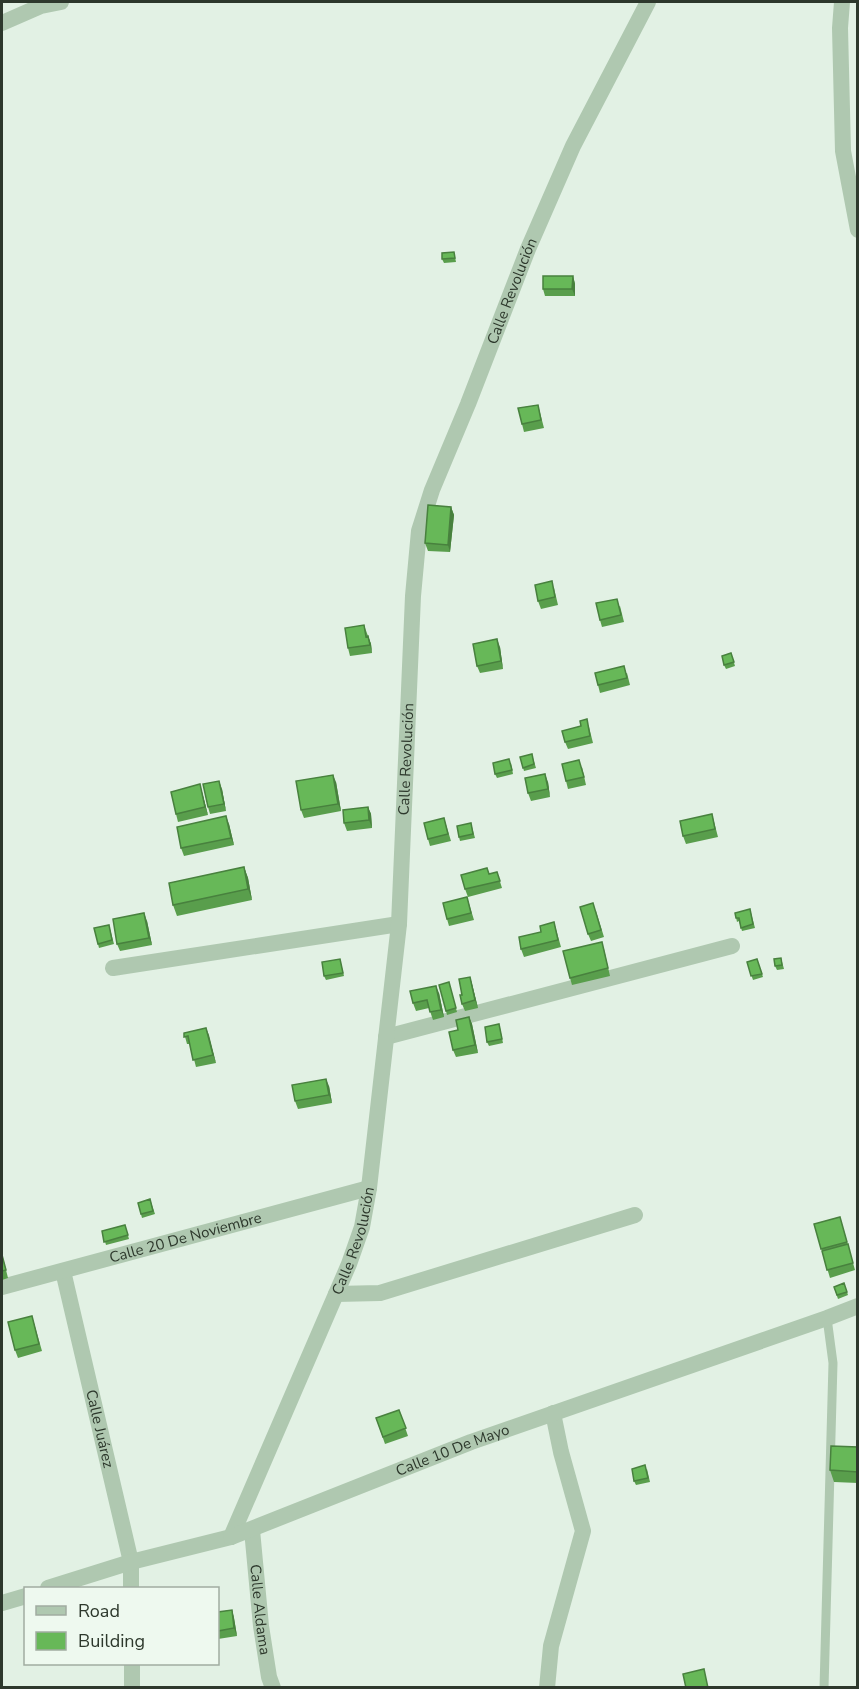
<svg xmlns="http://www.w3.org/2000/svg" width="859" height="1689" viewBox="0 0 859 1689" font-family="'Nunito Sans',sans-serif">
	<rect width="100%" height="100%" fill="#e2f1e4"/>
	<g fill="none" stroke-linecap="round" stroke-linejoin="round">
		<path stroke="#afc8b0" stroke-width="9" d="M824,1688L833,1363L827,1318"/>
		<g stroke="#afc8b0" stroke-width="16">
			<path d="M842,2L840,28L843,151L858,230"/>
			<path d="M2,23L41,6L61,2"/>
			<path d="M113,968L399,924"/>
			<path d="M386,1037L732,946"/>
			<path id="s1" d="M63,1271L131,1562V1588"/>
			<path id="s2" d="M2,1287L369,1188"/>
			<path d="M336,1294L380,1293L635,1215"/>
			<path id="s3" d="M252,1530L261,1626L269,1677L273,1688"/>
			<path d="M48,1588L131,1562L231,1537"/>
			<path d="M2,1603L26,1596"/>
			<path d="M132,1664V1688"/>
			<path d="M547,1688L551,1646L583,1531L561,1452L553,1413"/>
		</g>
		<g stroke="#afc8b0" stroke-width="16">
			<path id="s4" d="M231,1537L349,1264L362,1227L369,1188L399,924L413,596L419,531L432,490L468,404L528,249L573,146L648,2"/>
			<path id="s5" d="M231,1537L471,1442L827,1318L858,1306"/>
		</g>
	</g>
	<path fill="#599e4c" d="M454,252L456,262L444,263L442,259Z
		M573,276L575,284V296H545L543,289Z
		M538,405L544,428L524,432L522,424Z
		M451,507L454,515L450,552L428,551L425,543Z
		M554,588L558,605L541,609L538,601Z
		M620,606L624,622L602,627L600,620Z
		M364,625L368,636L371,644L372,653L350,656L348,648Z
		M500,647L503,669L480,673L477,666Z
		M731,653L735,666L726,669L724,665Z
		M627,673L630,685L600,693L598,685Z
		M581,726L589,727L593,743L568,749L565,742Z
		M520,757L533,758L536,768L524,771Z
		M511,763L513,774L497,778L495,774Z
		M582,767L586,785L568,789L566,781Z
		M336,782L341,811L304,818L301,810Z
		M548,782L550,797L531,801L528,793Z
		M222,789L226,811L210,814L208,807Z
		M202,792L208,815L178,822L176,814Z
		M368,807L371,814L372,828L347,831L344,823Z
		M712,814L718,837L686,844L683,836Z
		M444,818L451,841L430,846L428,839Z
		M229,824L234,845L184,856L181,848Z
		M472,827L475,838L460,841L459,837Z
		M244,867L248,878L252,900L177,916L173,905Z
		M497,872L502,888L468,897L465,889L490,874Z
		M467,897L474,920L449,926L447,919Z
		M596,911L604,937L591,941L588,934Z
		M735,913H751L755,928L742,931L739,921L737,922Z
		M147,921L152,945L120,951L117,944Z
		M554,922L561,947L524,957L521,949L541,932Z
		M110,929L114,944L99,948L98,944Z
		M604,949L610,976L572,985L570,978Z
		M781,958L784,969L777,970L775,966Z
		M340,959L344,976L326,980L324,976Z
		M757,959L763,977L753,980L747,962Z
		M470,977L472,984L478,1008L465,1011L462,1004V995Z
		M450,986L457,1012L447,1015L446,1011Z
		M439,993L444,1017L433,1020L429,1008L416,1011L413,1003Z
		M469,1017L472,1024L478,1053L456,1057L453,1050L458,1030Z
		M206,1028L216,1063L196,1067L190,1044H187L184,1033Z
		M500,1028L503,1043L489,1046L487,1042Z
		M329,1086L332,1103L298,1109L295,1101Z
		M150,1199L155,1214L142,1218L138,1203Z
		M840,1217L855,1270L830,1278L814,1224Z
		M125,1225L129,1239L106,1245L102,1231Z
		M2,1254L8,1278L2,1280Z
		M844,1283L848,1295L838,1299L834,1287Z
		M34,1323L42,1351L18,1358L15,1350Z
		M399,1410L408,1436L385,1444L376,1418Z
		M858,1447V1483L834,1482L830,1470Z
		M647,1469L650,1482L636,1485L634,1481Z
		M232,1610L234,1618L237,1636L218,1639V1612Z"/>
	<path fill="#48813e" d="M573,276L575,284V296L572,289Z
		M451,507L454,515L450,552L448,545Z
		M368,636L371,644L372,653L370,645Z
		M497,639L500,647L503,669L501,661Z
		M545,774L548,782L550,797L548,789Z
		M333,775L336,782L341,811L338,804Z
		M219,781L222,789L226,811L224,804Z
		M200,784L202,792L208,815L205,807Z
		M368,807L371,814L372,828L369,820Z
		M226,816L229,824L234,845L231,838Z
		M244,867L248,878L252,900L248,889Z
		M144,913L147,921L152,945L149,938Z
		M470,977L472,984L478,1008L475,1000Z
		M436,986L439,993L444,1017L441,1010Z
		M469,1017L472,1024L478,1053L475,1045Z
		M206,1028L209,1035L216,1063L213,1055Z
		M326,1079L329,1086L332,1103L329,1095Z
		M232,1610L234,1618L237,1636L234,1628Z"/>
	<path fill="#67b858" stroke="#48813e" stroke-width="1.5" d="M454,252L455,258L442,259V253Z
		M543,276H573L572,289H543Z
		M538,405L541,420L522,424L518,408Z
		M428,505L451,507L448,545L425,543Z
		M552,581L555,597L538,601L535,585Z
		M617,599L621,615L600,620L596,603Z
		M364,625L366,637L368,636L370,645L348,648L345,628Z
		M497,639L501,661L477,666L473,644Z
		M731,653L734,662L724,665L722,656Z
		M624,666L627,678L598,685L595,673Z
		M587,719L590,736L565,742L562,731L581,726L580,721Z
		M532,754L534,764L523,768L520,757Z
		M509,759L512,770L495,774L493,763Z
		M579,760L584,777L566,781L562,764Z
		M545,774L548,789L528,793L525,778Z
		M333,775L338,804L301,810L296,781Z
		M219,781L224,804L208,807L203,784Z
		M200,784L205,807L176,814L171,792Z
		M368,807L369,820L344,823L343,810Z
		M712,814L715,829L683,836L680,821Z
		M226,816L231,838L181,848L177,827Z
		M444,818L448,834L428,839L424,823Z
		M471,823L473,834L459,837L457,826Z
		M244,867L248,889L173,905L169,883Z
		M487,868L489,874L497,872L500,881L465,889L461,875Z
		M467,897L471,913L447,919L443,903Z
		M593,903L601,930L588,934L580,907Z
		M750,909L753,924L741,928L739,918H736L735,913Z
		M144,913L149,938L117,944L113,919Z
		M554,922L558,940L521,949L519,937L541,932L540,926Z
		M109,925L112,940L98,944L94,928Z
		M602,942L608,968L570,978L563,951Z
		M781,958L782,965L775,966L774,959Z
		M340,959L343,973L324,976L322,962Z
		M757,959L762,974L751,976L747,962Z
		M470,977L475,1000L462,1004L460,995H462L459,979Z
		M449,982L456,1008L446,1011L439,985Z
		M436,986L441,1010L430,1012L427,1000L413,1003L410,991Z
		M469,1017L475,1045L453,1050L449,1032L458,1030L456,1020Z
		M499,1024L502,1039L487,1042L485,1027Z
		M206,1028L213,1055L193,1060L188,1036L184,1037V1033Z
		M326,1079L329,1095L295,1101L292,1085Z
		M150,1199L153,1211L141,1214L138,1203Z
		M840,1217L847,1242L821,1249L814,1224Z
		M125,1225L128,1235L104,1242L102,1231Z
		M848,1244L853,1263L827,1270L822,1251Z
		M2,1255L6,1270L2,1271Z
		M844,1283L847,1292L837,1295L834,1287Z
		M32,1316L39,1344L15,1350L8,1322Z
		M399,1410L406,1428L383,1437L376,1418Z
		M831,1446L858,1447V1472L830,1470Z
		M645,1465L648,1478L634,1481L632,1469Z
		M232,1610L234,1628L218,1631V1612Z
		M704,1669L708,1688H686L683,1674Z"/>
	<g text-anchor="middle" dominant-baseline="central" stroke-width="6" stroke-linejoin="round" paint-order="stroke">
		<g font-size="15" fill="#2d382c" stroke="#eef9ef">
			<text stroke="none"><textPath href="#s4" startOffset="1293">Calle Revolución</textPath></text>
			<text stroke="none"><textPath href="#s4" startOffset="807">Calle Revolución</textPath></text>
			<text stroke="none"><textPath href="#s2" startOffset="190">Calle 20 De Noviembre</textPath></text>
			<text stroke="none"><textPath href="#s4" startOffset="321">Calle Revolución</textPath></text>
			<text stroke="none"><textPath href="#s1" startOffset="162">Calle Juárez</textPath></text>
			<text stroke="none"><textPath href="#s5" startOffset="238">Calle 10 De Mayo</textPath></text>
			<text stroke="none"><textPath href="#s3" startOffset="80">Calle Aldama</textPath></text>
		</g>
	</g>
	<rect width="859" height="1689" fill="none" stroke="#2d382c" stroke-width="6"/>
	<rect x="24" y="1587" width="195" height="78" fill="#eef9ef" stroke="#a1aca1" stroke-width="1.5"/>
	<rect x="36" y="1606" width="30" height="9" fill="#afc8b0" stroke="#a1aca1" stroke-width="1.5"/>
	<text x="78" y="1617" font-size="18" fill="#2d382c">Road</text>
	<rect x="36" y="1632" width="30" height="18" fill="#67b858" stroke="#a1aca1" stroke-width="1.5"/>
	<text x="78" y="1647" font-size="18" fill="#2d382c">Building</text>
</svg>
